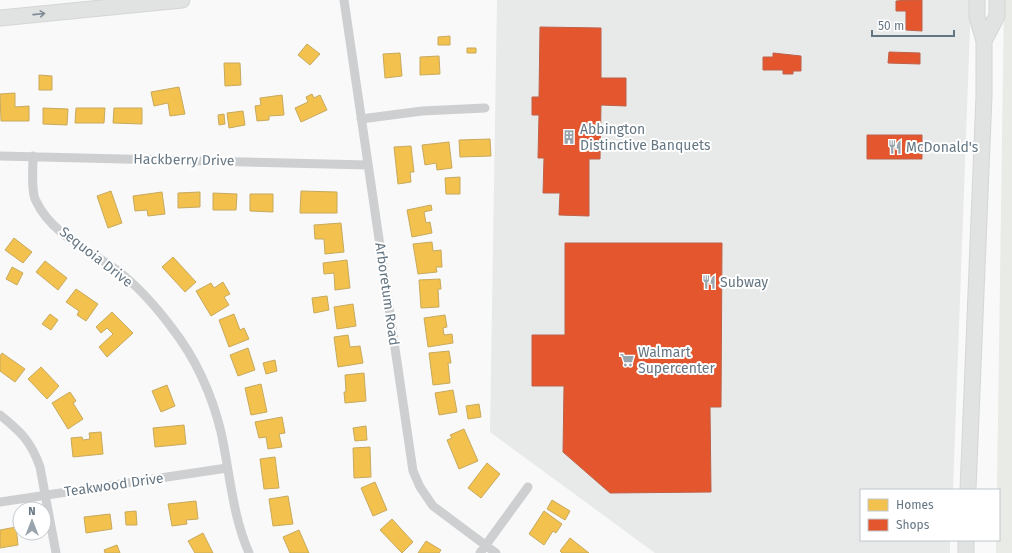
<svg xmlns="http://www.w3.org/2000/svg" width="1012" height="553" viewBox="0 0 1012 553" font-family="'Fira Sans',sans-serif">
	<rect width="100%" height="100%" fill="#f9f9f9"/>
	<path fill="#e8e9e9" d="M497,0H971L953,490H861V540H950V553H655L490,432Z"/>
	<path fill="#e8ebe6" d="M1004,0H1012V553H996V540H999V490H997Z"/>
	<path fill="#f2c14e" stroke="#c8aa5e" d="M450,36V45H438V37Z
		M307,44L320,54L310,65L298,55Z
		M467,48H476V53H467Z
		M400,53L402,76L385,78L383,54Z
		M439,56L440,74L420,75V57Z
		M224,63H240L241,85L225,86Z
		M39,75L52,76V90H39Z
		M179,87L185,114L170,116L168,103L154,106L151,92Z
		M15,93V107L29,106V121H1L0,94Z
		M312,94L314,98L320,95L327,110L301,122L295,108L308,102L306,97Z
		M282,95L284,115L269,116V120L257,121L255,106L261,105L260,98Z
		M43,108L68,109L67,125L43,124Z
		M76,108H105L104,123H75Z
		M114,108H142V124L113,123Z
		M243,111L245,125L229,128L227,113Z
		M224,114L225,124L219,125L218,115Z
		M490,139L491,156L460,157L459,140Z
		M449,142L452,168L437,170L436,163L425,165L422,145Z
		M411,146L414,172H410L411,182L398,184L394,147Z
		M460,177V194H446L445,178Z
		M111,191L122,223L108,228L97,196Z
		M301,191L337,192V213H300Z
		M162,192L165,214L148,216L147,210L135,211L133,196Z
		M200,192V207L178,208V193Z
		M213,193L237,194L236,210H213Z
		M250,194H273V212L250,211Z
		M431,205L432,210L424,212L426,223L430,222L432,233L412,237L407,210Z
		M341,223L344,252L325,254L324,239H315L314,225Z
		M14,238L32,252L23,263L5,250Z
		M432,242L433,251L441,250L442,267H436L437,272L418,274L413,244Z
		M173,257L196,282L185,292L162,267Z
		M347,260L350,288L335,290L334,273L324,274L323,263Z
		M45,261L67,278L58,290L36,272Z
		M12,267L23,273L17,285L6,279Z
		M440,279L441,289H438L439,307L421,308L419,280Z
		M223,282L230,294L224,297L229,305L211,316L196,291L211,283L214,288Z
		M76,289L98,304L86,321L77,315L79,311L66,302Z
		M327,296L329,310L314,313L312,298Z
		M353,304L356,326L337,329L334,307Z
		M112,312L133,333L107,357L99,347L113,334L107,328L101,333L96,327Z
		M50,314L58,320L51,330L42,324Z
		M234,314L240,330L244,328L249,339L229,347L219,320Z
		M445,315L447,327L443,328L444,335L452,334L453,343L428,347L424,318Z
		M348,335L350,347L360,346L363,363L338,367L334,337Z
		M248,348L255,370L238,376L230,355Z
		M449,351L451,363H448L450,383L433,385L429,353Z
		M2,353L25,369L15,382L0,371V356Z
		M275,360L277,371L266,374L263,363Z
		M41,367L59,386L47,399L28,379Z
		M364,373L366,401L345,403L344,392H346L345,375Z
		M261,384L267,412L251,415L245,388Z
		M167,385L175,406L161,412L152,391Z
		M453,390L457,412L439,415L435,393Z
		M70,392L76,401L73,403L83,419L68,429L52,403Z
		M479,404L481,417L468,419L466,406Z
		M282,417L285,433L279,434L282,447L268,449L266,437L259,438L255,422Z
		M184,425L186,444L155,447L153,428Z
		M366,426L367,440L355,441L353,428Z
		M464,429L478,461L459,469L447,440L452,438L450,435Z
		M101,432L103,454L73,457L71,438L82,437L83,440L90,439L89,433Z
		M370,447L371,477L354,478L353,448Z
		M275,457L279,488L264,489L260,459Z
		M487,463L500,474L481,498L468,488Z
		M375,482L387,510L373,516L361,488Z
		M288,496L293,524L273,526L269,499Z
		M552,500L570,511L565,520L547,509Z
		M196,501L198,519L186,520L187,524L172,526L168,504Z
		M136,511L137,525H126L125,512Z
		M544,511L562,524L556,533L553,531L544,545L529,534Z
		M110,514L112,529L86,533L84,517Z
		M392,519L413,542L402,553L380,530Z
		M16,527L18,545L0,548V530Z
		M299,530L309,553H290L283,537Z
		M203,533L213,553H195L188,541Z
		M570,538L589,553H562L560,551Z
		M426,541L441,550L439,553H418Z
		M117,545L120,553H105L104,550Z"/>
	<path fill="#e4572e" stroke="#be6048" d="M907,0H922V31L906,30V11H896V1Z
		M540,27L601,28V78H626V106L601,105L600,159H589V216L559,215L560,193H543L544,158H538L539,115H532V97H539Z
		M889,52L920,53V64L888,63Z
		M773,53L801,56V71H793V74H783V70H763V57H773Z
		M867,135H922V159H867Z
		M565,243H722L721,407H710L711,492L610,493L563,452L564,386H532V335H565Z"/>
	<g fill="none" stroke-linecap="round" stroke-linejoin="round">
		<defs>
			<path id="primary" d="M0,18L182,0
				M984,41L997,16V0
				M968,490L984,96V41L977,17V0
				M966,553V540"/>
		</defs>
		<use href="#primary" stroke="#d5d6d7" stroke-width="17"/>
		<path stroke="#cecfd0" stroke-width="9" d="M344,0L413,471L420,487L433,506L496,553
			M361,119L422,111L485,108
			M0,156L368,165
			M33,156C33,167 31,193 36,201C52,235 90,250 118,271C139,287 157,308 172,328C196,359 212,395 221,432C230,473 232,514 249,553
			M0,415C20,431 31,441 40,467L56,553
			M0,502L227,468
			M480,553L528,487"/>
		<use href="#primary" stroke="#e1e2e2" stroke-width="15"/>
	</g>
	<defs><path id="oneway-shaft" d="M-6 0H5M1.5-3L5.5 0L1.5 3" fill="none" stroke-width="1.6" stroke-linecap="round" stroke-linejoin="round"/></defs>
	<use stroke="#7e8c96" href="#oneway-shaft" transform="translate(39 14) rotate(-6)"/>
	<defs>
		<symbol id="building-bare" viewBox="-9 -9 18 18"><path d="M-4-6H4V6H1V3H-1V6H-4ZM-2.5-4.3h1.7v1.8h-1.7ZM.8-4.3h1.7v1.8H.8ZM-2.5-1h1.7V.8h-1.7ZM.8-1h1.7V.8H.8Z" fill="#99a4ac" stroke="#fff" stroke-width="2.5" paint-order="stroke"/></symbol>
		<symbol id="restaurant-bare" viewBox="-9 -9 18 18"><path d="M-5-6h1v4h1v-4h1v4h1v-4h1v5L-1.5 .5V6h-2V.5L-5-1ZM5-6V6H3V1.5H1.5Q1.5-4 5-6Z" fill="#99a4ac" stroke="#fff" stroke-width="2.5" paint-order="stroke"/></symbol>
		<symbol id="supermarket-bare" viewBox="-9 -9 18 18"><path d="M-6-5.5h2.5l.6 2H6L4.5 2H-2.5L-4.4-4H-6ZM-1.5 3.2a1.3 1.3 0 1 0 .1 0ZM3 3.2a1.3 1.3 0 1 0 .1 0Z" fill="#99a4ac" stroke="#fff" stroke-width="2.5" paint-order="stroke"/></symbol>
	</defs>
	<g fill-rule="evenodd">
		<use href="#building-bare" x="559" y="127" width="20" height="20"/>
		<use href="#restaurant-bare" x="885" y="137" width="20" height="20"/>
		<use href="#restaurant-bare" x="699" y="272" width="20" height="20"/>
		<use href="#supermarket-bare" x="617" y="350" width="20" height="20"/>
	</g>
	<g text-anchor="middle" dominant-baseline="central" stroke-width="4" stroke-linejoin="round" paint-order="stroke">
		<g font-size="14" fill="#657683" stroke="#fff" text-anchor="start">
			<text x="580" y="129">Abbington<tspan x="580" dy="16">Distinctive Banquets</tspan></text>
			<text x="906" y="147">McDonald's</text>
			<text x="720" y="282">Subway</text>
			<text x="638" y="352">Walmart<tspan x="638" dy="16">Supercenter</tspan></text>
		</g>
		<g font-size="14" fill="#657683" stroke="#fff">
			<text transform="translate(184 160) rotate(1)">Hackberry Drive</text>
			<text transform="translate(96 257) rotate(38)">Sequoia Drive</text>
			<text transform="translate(387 294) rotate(82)">Arboretum Road</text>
			<text transform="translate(114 485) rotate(-8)">Teakwood Drive</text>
		</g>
	</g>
	<rect x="860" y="489" width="140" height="52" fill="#ffffff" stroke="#c1c8cd"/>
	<rect x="868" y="499" width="20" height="12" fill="#f2c14e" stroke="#c1c8cd"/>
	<text x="896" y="509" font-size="12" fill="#657683">Homes</text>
	<rect x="868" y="519" width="20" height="12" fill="#e4572e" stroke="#c1c8cd"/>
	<text x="896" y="529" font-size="12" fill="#657683">Shops</text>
	<g transform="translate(32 521)"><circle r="19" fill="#ffffff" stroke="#c1c8cd"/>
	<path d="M0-3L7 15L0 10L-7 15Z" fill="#99a4ac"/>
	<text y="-6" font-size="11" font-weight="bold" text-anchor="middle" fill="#657683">N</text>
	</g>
	<path d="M872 30v6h82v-6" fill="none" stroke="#657683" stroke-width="2"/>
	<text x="878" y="30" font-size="12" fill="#657683" stroke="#ffffff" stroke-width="3" paint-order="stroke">50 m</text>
</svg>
